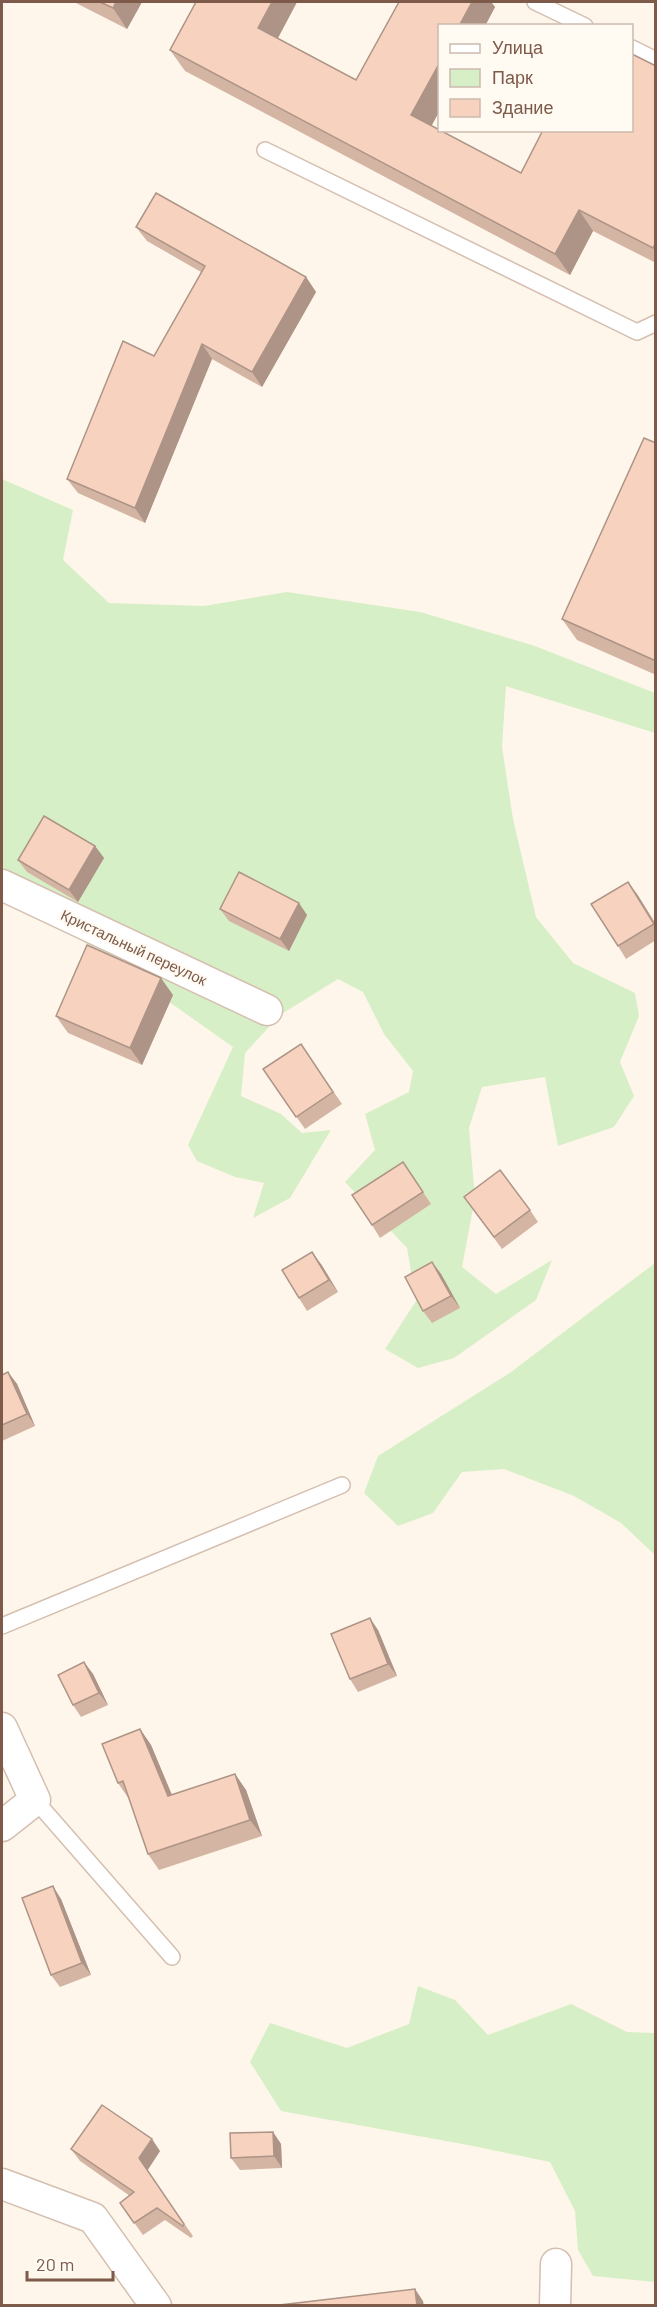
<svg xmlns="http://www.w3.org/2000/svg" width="657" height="2307" viewBox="0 0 657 2307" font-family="Barlow,sans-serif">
	<rect width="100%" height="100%" fill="#fef6ea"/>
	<path fill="#d7efc6" d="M2,479L73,510L63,560L109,603L204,606L287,592L420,612L532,645L655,693V733L506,686L502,747L513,819L536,917L573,963L635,993L639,1016L620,1062L634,1096L614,1127L558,1146L545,1077L482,1087L469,1128L475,1198L462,1267L496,1294L552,1260L536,1300L454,1358L418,1368L385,1349L416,1301L407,1248L345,1182L375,1150L365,1114L409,1092L413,1071L384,1034L363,992L338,979L280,1015L245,1053L241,1096L281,1114L302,1133L331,1130L290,1198L253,1218L264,1183L235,1177L197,1161L188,1145L233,1047L40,911L2,889Z
		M655,1263V1555L621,1523L574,1496L504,1469L462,1472L433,1513L398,1526L364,1493L378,1456L511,1372Z
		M418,1986L455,2000L488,2035L571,2004L627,2032L655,2033V2282L593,2276L578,2250L575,2211L550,2162L468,2145L281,2111L250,2062L270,2023L347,2048L409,2024Z"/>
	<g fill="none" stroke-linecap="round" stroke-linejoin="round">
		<defs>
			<path id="service" d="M535,2L585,26
				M632,48L656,60
				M265,150L637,332L656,323
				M2,1626L342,1485
				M35,1800L172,1957"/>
			<path id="minor" d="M2,885L267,1010
				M2,1728L35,1800L2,1826
				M2,2184L93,2218L156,2306
				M555,2306L556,2264"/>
		</defs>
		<use href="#service" stroke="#d5bfb0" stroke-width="18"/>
		<use href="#minor" stroke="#d5bfb0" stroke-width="33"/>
		<use href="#service" stroke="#fff" stroke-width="15"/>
		<use href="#minor" stroke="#fff" stroke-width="30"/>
	</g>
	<path fill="#d4b5a4" d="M74,2H142L127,29Z
		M196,2H297L278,38L356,80L399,2H491L495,7L485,26H440V110L431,126L521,173L543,130H632V54L656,66V263L593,231L570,275L185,71L170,50Z
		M136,227L306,277L316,292L262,387L212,359L145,523L78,493L67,479L154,356L201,272L147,241Z
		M656,443V675L577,640L562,619Z
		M95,846L104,858L78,902L27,872L18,860Z
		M637,894L656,924V940L626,959L618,946Z
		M220,909L307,915L289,951L229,921Z
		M173,995L142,1065L68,1033L56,1016Z
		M301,1044L342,1104L305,1129L263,1069Z
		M403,1162L431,1204L380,1238L372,1225Z
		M464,1197L530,1210L538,1222L502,1249Z
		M432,1262L441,1274L460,1308L432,1323L423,1311Z
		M321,1264L338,1292L307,1311L299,1298Z
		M8,1372L17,1384L35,1426L2,1441V1375Z
		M378,1630L397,1676L358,1692L350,1679Z
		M84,1662L93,1674L108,1705L81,1717L73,1705Z
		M140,1729L151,1745L172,1795L235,1774L246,1790L262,1836L159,1870L148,1854L129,1799L118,1783Z
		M61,1899L91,1975L60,1987L51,1975Z
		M273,2132L281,2144L282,2168L240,2170L231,2158Z
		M71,2149L160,2151L147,2171L193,2236L191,2238L165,2220L143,2235L120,2203L130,2196L80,2161Z"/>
	<path fill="#ad9486" d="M116,2H142L127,29L113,8Z
		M272,2H297L272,49L258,28Z
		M472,2H491L495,7L485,26H459Z
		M440,62V110L426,136L411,115Z
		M579,210L593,231L570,275L555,254Z
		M306,277L316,292L262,387L252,372Z
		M202,344L212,359L145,523L135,508Z
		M95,846L104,858L78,902L69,890Z
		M628,882L637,894L656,925Z
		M299,903L307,915L289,951L280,939Z
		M161,978L173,995L142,1065L130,1048Z
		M312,1252L321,1264L338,1292L329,1280Z
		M432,1262L441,1274L460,1308L451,1296Z
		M8,1372L17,1384L35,1426L27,1414Z
		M370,1618L378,1630L397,1676L388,1664Z
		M84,1662L93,1674L108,1705L99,1693Z
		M140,1729L151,1745L179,1812L168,1796Z
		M235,1774L246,1790L262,1836L250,1820Z
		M53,1886L61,1899L91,1975L82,1963Z
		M273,2132L281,2144L282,2168L274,2156Z
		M152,2139L160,2151L147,2171L139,2158Z
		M415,2289L423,2301L424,2306H417Z"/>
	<path fill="#f7d3bf" stroke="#ad9486" stroke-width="1.5" d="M100,2H116L113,8Z
		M196,2H272L258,28L356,80L399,2H472L459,26H440V62L411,115L521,173L543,130H632V54L656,66V242L653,248L579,210L555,254L170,50Z
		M156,193L306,277L252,372L202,344L135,508L67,479L123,341L154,356L205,266L136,227Z
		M644,438L656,443V661L562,619Z
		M44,816L95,846L69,890L18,860Z
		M239,872L299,903L280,939L220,909Z
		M628,882L654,924L618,946L591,904Z
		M87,945L161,978L130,1048L56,1016Z
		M301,1044L333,1092L296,1117L263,1069Z
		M403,1162L423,1192L372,1225L352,1195Z
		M500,1170L530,1210L494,1237L464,1197Z
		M312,1252L329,1280L299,1298L282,1270Z
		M432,1262L451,1296L423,1311L405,1277Z
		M8,1372L27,1414L2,1425V1375Z
		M370,1618L388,1664L350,1679L331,1634Z
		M84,1662L99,1693L73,1705L58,1675Z
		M140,1729L168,1796L235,1774L250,1820L148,1854L123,1781L118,1783L102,1744Z
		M53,1886L82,1963L51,1975L22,1898Z
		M102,2105L152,2139L139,2158L184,2224L183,2226L157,2208L134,2223L120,2203L134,2192L71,2149Z
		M273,2132L274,2156L231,2158L230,2133Z
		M415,2289L417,2306H280V2305Z"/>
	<g text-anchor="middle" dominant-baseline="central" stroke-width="4.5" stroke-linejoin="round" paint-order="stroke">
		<g font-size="15" fill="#7d5a49" stroke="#fffaf2">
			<text transform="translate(134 947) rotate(25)">Кристальный переулок</text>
		</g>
	</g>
	<rect width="657" height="2307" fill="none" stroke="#7d5a49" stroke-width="6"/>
	<rect x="438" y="24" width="195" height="108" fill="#fffaf2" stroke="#cbbaae" stroke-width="1.5"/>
	<rect x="450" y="44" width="30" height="9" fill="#ffffff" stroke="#cbbaae" stroke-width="1.5"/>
	<text x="492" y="54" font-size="18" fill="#7d5a49">Улица</text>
	<rect x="450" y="69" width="30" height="18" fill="#d7efc6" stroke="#cbbaae" stroke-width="1.5"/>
	<text x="492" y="84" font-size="18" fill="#7d5a49">Парк</text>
	<rect x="450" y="99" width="30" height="18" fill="#f7d3bf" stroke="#cbbaae" stroke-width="1.5"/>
	<text x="492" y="114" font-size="18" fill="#7d5a49">Здание</text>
	<path d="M27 2271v9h86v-9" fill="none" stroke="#7d5a49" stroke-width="3"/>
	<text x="36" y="2271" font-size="18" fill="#7d5a49" stroke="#fffaf2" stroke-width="4.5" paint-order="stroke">20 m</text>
</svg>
